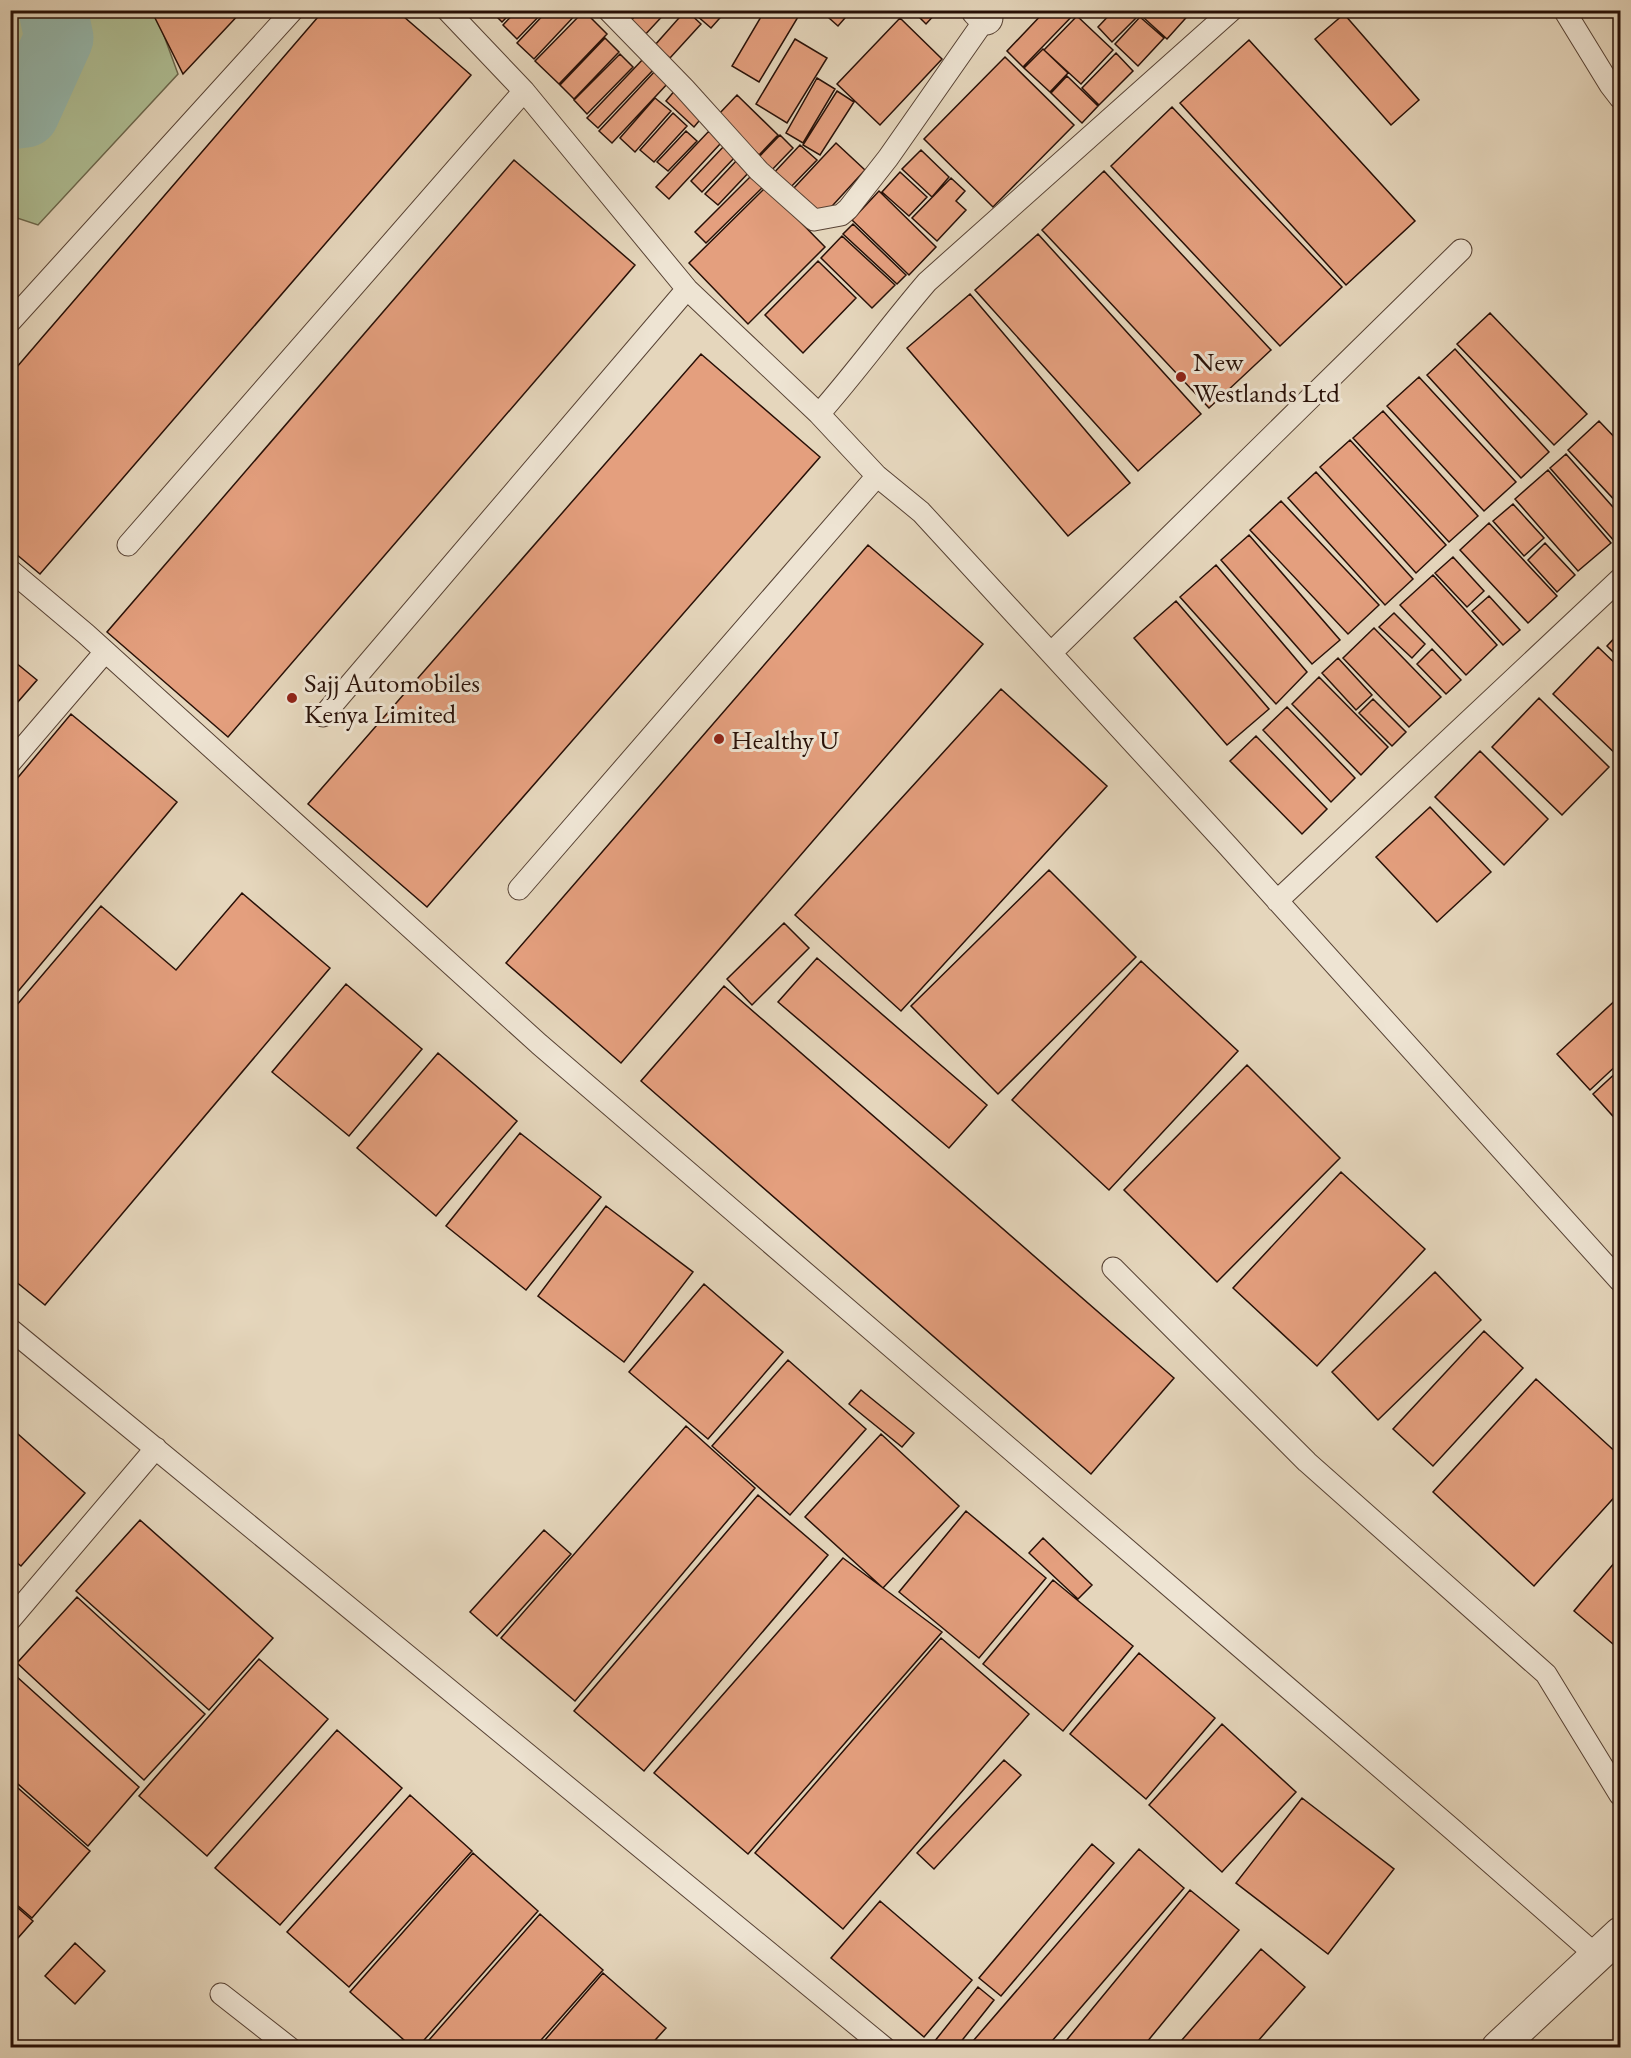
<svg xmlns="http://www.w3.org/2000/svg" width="1631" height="2058" viewBox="0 0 1631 2058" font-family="'EB Garamond',serif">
	<rect width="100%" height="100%" fill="#e5d6bc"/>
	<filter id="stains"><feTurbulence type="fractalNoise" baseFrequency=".00333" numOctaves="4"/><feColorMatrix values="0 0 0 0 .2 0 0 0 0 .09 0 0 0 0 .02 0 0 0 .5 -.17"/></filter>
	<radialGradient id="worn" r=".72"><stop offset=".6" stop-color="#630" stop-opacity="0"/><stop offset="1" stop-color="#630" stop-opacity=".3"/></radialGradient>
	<path fill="#afbf95" stroke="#6c684e" stroke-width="1.5" d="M11,11H155L178,74L38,225L11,216Z"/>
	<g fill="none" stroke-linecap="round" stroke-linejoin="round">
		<path stroke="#96b9ae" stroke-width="69" d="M10,115L25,113L59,38L53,10"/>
	</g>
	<path fill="#e49f7e" stroke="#281007" stroke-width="1.5" d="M151,10H243L183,74Z
		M324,10H396L471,75L40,574L10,549V375Z
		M490,10H514L502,22Z
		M517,10H545L517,39L503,25Z
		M548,10H580L534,59L517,43Z
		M612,10H636L625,23Z
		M640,10H668L643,37L629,23Z
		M686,10L701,24L670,58L655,45Z
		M700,10H727L711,28L696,15Z
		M765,10H788L798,17L759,82L732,66Z
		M820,10H852L838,26Z
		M912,10H939L926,24Z
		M1046,10H1078L1023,67L1007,51Z
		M1114,10H1144L1112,42L1098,27Z
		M1151,10H1193L1167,39L1144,18Z
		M584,11L607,34L559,84L535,61Z
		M1344,14L1419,100L1391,125L1315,39Z
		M1077,16L1113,50L1081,84L1044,50Z
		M1140,17L1164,38L1138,66L1115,44Z
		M900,18L942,59L880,125L837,84Z
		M605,38L619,52L574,99L560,85Z
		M795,39L827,58L787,123L756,104Z
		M1249,40L1415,221L1346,285L1180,103Z
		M1043,49L1068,73L1050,92L1024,68Z
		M1116,53L1133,71L1099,105L1082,88Z
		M620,54L633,67L587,114L574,100Z
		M645,57L656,67L598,128L587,118Z
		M1005,57L1074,125L993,207L924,139Z
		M656,70L669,82L612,143L599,131Z
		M1067,76L1098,106L1082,123L1051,93Z
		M817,78L835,89L803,143L786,133Z
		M676,89L704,115L694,127L666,101Z
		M837,91L854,102L820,155L803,145Z
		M737,95L778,135L759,155L718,115Z
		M655,98L671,111L635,152L620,138Z
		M1172,107L1342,287L1280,346L1111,166Z
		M673,113L687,126L654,162L640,150Z
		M686,131L697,141L668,171L657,162Z
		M709,131L721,143L669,199L656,187Z
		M780,135L793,148L767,175L754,162Z
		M836,143L865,170L823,216L793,189Z
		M725,145L736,156L702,192L691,181Z
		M800,145L817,160L786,192L770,177Z
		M921,150L949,177L932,197L902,169Z
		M738,159L751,170L718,205L705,194Z
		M514,160L635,265L228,737L107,632Z
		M1104,171L1271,350L1209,408L1042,230Z
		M900,172L927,197L909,216L882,192Z
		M753,174L764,186L706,243L695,232Z
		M951,178L965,191L956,201L966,210L937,241L912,218Z
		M766,187L825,247L748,324L689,263Z
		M879,191L936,247L909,275L852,220Z
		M853,224L906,275L897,284L843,234Z
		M1038,234L1201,414L1138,471L975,290Z
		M842,236L895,285L872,308L821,258Z
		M818,261L856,298L803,353L765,315Z
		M970,294L1130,483L1068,536L907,348Z
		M1490,313L1587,414L1554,445L1457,344Z
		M1455,349L1549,452L1521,478L1427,375Z
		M701,354L820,457L427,907L308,804Z
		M1419,377L1516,482L1484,511L1387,406Z
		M1383,411L1478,516L1449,542L1353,438Z
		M1599,421L1620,443V506L1568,450Z
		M1350,440L1446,545L1416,573L1320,467Z
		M1566,454L1620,515V537L1615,542L1550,468Z
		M1548,470L1611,543L1578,571L1515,499Z
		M1316,472L1413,579L1385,605L1288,498Z
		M1281,501L1379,605L1348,634L1250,530Z
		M1513,504L1544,538L1524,556L1493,521Z
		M1489,523L1557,596L1528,623L1460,550Z
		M1249,535L1340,640L1312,664L1221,560Z
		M1545,543L1575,575L1557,592L1528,560Z
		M868,545L983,644L621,1063L506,963Z
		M1453,557L1484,591L1467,607L1435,573Z
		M1216,565L1307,672L1276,704L1180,597Z
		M1433,575L1497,645L1466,675L1400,605Z
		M1489,596L1520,630L1503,645L1472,611Z
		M1176,601L1269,709L1227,745L1134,638Z
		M1394,613L1425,644L1412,658L1379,627Z
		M1374,628L1441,697L1409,727L1343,658Z
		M1620,632V659L1607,646Z
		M1598,647L1620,668V758L1553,694Z
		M1432,649L1461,680L1446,694L1417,664Z
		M10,658L37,680L10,711Z
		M1338,658L1372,695L1356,710L1322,673Z
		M1319,677L1388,747L1361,775L1292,704Z
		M1001,689L1107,786L901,1011L795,915Z
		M1539,698L1609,767L1562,815L1492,747Z
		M1373,699L1406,732L1392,746L1359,713Z
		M1287,707L1355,778L1331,802L1263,730Z
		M71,714L177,802L10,1001V787Z
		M1256,736L1327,809L1302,834L1230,761Z
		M1480,751L1548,819L1504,865L1435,797Z
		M1430,807L1491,872L1437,922L1376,857Z
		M1049,870L1136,957L998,1094L911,1006Z
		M242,893L330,968L45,1305L10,1277V1013L101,906L176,970Z
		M784,923L809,948L752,1005L727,979Z
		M817,958L987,1105L949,1148L778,1002Z
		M1141,961L1238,1051L1109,1190L1012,1100Z
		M346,984L422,1049L349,1136L272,1072Z
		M724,986L1174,1378L1091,1474L641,1081Z
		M1620,996V1062L1590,1090L1557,1054Z
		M438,1053L517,1121L436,1216L357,1148Z
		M1247,1065L1340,1158L1217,1282L1124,1190Z
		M1620,1069V1124L1593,1094Z
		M520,1133L601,1197L526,1290L446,1226Z
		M1341,1172L1425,1249L1317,1366L1233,1288Z
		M606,1206L693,1272L624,1362L538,1296Z
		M1435,1272L1481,1320L1378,1420L1332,1372Z
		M704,1284L783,1352L708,1439L629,1372Z
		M1484,1331L1523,1368L1433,1466L1393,1429Z
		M788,1360L866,1429L790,1515L712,1446Z
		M1536,1379L1620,1456V1491L1534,1586L1433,1492Z
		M861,1390L914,1433L902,1447L849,1404Z
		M686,1426L755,1488L575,1701L501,1638Z
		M10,1427L85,1493L21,1566L10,1557Z
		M881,1434L959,1506L883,1588L805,1517Z
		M758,1495L828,1555L644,1771L574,1711Z
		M966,1511L1046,1578L979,1658L899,1592Z
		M140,1520L273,1638L209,1710L76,1591Z
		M544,1530L571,1554L497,1636L470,1612Z
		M1043,1538L1092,1585L1078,1599L1029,1553Z
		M1620,1556V1650L1574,1611Z
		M843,1558L942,1632L748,1854L654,1773Z
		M10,1559L17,1565L10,1572Z
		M1053,1580L1133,1646L1063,1731L983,1664Z
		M77,1597L205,1714L144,1780L17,1663Z
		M941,1638L1029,1714L843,1929L755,1853Z
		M1139,1653L1215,1718L1146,1799L1070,1734Z
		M259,1659L328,1719L207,1856L139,1796Z
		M16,1676L139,1787L88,1846L10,1777V1682Z
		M1222,1724L1296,1792L1222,1872L1149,1805Z
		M337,1730L402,1788L280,1925L215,1868Z
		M1004,1760L1021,1775L934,1869L917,1853Z
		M10,1781L90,1851L32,1918L10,1899Z
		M410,1795L472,1851L349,1987L287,1932Z
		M1302,1798L1394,1869L1328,1954L1236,1883Z
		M1092,1844L1114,1863L1001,1996L979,1978Z
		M1139,1849L1184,1888L1046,2048H967Z
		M473,1853L538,1911L417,2048H413L350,1992Z
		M1190,1890L1239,1930L1142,2048H1060Z
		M10,1901L33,1921L10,1947Z
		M880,1901L972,1980L924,2037L831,1958Z
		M540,1914L603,1970L534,2048H422Z
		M75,1943L105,1971L75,2004L45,1976Z
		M1261,1949L1305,1987L1252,2048H1175Z
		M603,1973L666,2028L648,2048H538Z
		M978,1987L994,2000L956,2048H940L934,2042Z"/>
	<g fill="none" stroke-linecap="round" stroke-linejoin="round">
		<defs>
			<path id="service" d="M447,10L524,91L687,289L819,414
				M608,10L684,88L759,171L814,220L841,215L848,209L888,158L986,18L993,10
				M1232,10L927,282C890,325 857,371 819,414L877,476L921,512L1228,846L1620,1281
				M1564,10L1610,85L1620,98
				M10,322L293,10
				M128,545L524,91
				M10,570L86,634L539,1044L1452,1829L1597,1956
				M1051,653L1461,250
				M323,716L687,289
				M10,763L105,652
				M519,889L877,476
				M1277,901L1620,579
				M1113,1268L1307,1462L1546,1674L1620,1795
				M10,1329L885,2048
				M10,1620L156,1448
				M221,1994L290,2048"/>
			<path id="minor" d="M978,10L986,18"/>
			<path id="tertiary" d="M1498,2048L1620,1934"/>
		</defs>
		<use href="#service" stroke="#574234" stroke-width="23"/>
		<use href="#minor" stroke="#574234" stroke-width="35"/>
		<use href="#tertiary" stroke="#574234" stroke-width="35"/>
		<use href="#service" stroke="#eee4d3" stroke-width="21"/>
		<use href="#minor" stroke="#eee4d3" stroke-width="33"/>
		<use href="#tertiary" stroke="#eee4d3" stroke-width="33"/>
	</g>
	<g fill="#8f2418" stroke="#eee4d3" stroke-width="2">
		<circle cx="1181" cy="377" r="6"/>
		<circle cx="292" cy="698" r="6"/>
		<circle cx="719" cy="739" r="6"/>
	</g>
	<g text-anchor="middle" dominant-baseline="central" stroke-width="6" stroke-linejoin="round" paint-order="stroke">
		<g font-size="27" fill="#281007" stroke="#eee4d3" text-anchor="start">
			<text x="1193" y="361">New<tspan x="1193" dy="31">Westlands Ltd</tspan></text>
			<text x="304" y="682">Sajj Automobiles<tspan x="304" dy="31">Kenya Limited</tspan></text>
			<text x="731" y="739">Healthy U</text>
		</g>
	</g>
	<rect width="1631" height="2058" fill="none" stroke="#e5d6bc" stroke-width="36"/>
	<rect x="12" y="12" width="1607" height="2034" fill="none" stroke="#281007" stroke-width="3"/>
	<rect x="18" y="18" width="1595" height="2022" fill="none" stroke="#281007" stroke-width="1.5"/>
	<rect width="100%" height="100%" filter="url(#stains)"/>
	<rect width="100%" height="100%" fill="url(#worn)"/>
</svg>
